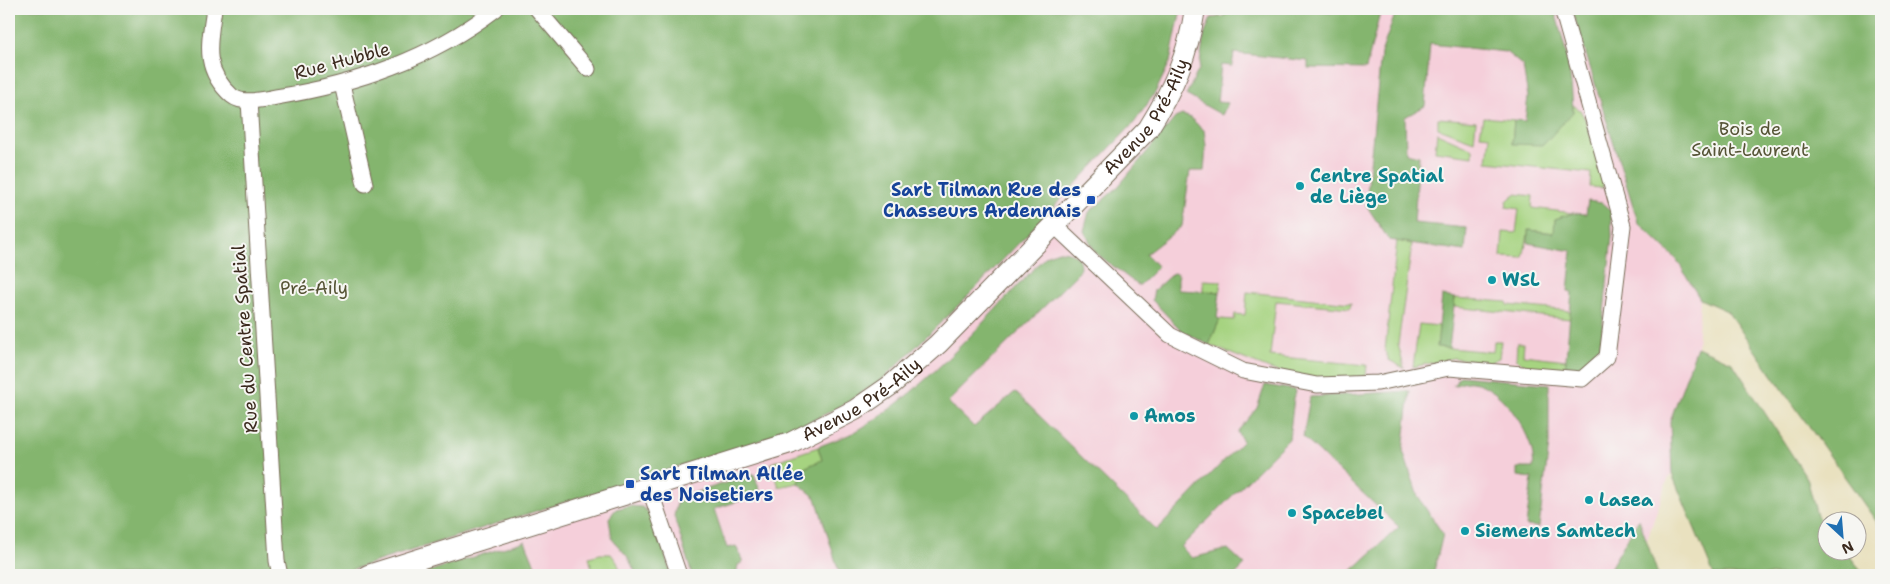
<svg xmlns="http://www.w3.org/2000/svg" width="1890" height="584" viewBox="0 0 1890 584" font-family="'Shantell Sans',sans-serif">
	<rect width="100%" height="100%" fill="#f6f6f2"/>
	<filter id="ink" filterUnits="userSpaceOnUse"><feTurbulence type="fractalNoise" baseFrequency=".02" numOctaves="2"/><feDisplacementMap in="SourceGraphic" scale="10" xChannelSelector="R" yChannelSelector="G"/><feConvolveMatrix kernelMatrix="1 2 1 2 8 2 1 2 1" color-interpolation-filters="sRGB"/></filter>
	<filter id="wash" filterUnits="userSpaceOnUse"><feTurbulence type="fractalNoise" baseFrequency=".0096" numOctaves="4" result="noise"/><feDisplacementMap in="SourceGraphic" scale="20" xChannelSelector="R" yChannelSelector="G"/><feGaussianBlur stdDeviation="1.12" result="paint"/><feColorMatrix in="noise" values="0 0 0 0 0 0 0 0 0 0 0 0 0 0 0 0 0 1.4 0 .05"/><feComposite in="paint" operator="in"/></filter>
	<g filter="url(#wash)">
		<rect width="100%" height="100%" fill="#e9e1bf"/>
		<path fill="#f5cfda" d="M1181,9H1572L1601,104L1700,299L1697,347L1672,466V474L1667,481L1636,572L1626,575H334L796,429L841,406L884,378L972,292L1170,62Z"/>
		<path fill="#a6d380" stroke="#707e4f" d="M1573,105L1580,110L1585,119L1606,182L1602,188L1590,187L1591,173L1487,162L1490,136L1480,135L1483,117L1514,120L1512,144L1573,112Z
			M1438,118L1476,121L1474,141L1438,128Z
			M1437,133L1473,149V156L1435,151Z
			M1515,194L1533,196L1532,208L1573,213L1555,219V233L1529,230L1523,258L1501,257L1503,232L1516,233L1519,209L1506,207L1507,201Z
			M1397,241L1412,244L1398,344L1404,368L1389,360L1385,350Z
			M1203,280L1221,281L1220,292L1203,291Z
			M1247,292L1351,303L1350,308L1276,301L1270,356L1367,365L1366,376L1324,379L1272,370L1209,345L1220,319L1234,320L1235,314L1245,315Z
			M1455,298L1507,302L1508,305L1571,311L1570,319L1454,307Z
			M1419,324L1439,326L1438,347L1493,352L1494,341H1501L1499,358L1490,362L1453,358L1413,367Z
			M1517,343H1524L1523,355L1566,360L1565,370L1526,366L1516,359Z
			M818,447L822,460L804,468L798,483L779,487L771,463Z
			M600,554H611L617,562L622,575H575L592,569L589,557Z"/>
		<path fill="#84b56e" stroke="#607046" d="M9,9H1181L1170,62L1155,93L1134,123L972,292L884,378L841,406L796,429L334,575H296L285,566L264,575H9Z
			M1226,9H1296L1332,13V9H1381L1366,69L1308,68V61L1234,53L1232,66L1221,65L1217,102L1228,103L1222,115L1186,95L1199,69L1204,36L1211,18L1225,16Z
			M1397,9H1554C1565,43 1572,76 1573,112L1543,145L1512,144L1514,120L1525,121L1528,97L1523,66L1506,52L1430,44L1425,106L1405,117L1406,153L1419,156L1414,223L1467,228L1465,251L1389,240L1366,205L1381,53Z
			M1572,9H1881V528L1727,311L1700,299L1677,260L1638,222Z
			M1182,115L1189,117L1204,130L1206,146L1204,171H1190L1182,226L1146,254L1158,267L1139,286L1096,253L1084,231L1089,212L1117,188L1175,118Z
			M1588,201L1602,203L1611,211L1612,236L1600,350C1594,365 1580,372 1565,370L1572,292L1568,291L1572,251L1528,243V230L1554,233L1555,219L1573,213L1586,214Z
			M1059,251C1073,251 1083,257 1079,272L948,402L974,427L1015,392L1157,530L1243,441L1237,432L1257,408L1265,385L1295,390L1289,439L1181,547L1192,558L1228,549L1245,565L1235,575H840L816,498L798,483L804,468L822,460L818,447C831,441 847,437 860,429C929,388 990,313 1047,255Z
			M1173,273L1178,274V290L1220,292L1217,318L1220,319L1209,345L1182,331L1152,300L1154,290Z
			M1442,296L1455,298L1449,348L1437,347Z
			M1697,347L1732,362L1807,478L1817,516L1827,529L1828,552H1846L1865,575H1714L1672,474L1670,421Z
			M1460,376L1549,384V444L1539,527L1526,526L1532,478L1517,476V468H1533C1538,440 1502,385 1472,382C1467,381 1459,384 1453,386Z
			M1410,391L1403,451L1418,497L1443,534L1433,575H1347L1399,527L1303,437L1310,397Z
			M754,474L761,494L714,509L727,548L736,546L743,562L738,565L736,575H692L674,516L678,498Z
			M629,506L642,507L654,517L671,575H637L627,556L612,539L609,518L616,509Z
			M1639,519L1658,575H1606Z
			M525,541L539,575H417Z"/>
	</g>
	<g filter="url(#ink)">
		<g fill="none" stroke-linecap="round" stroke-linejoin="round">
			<defs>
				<path id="street" d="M214,9C209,44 202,69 232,96C243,105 264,99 276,97C357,84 430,59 496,9
					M537,9L588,69
					M342,84L365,184
					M249,101L277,561L280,575
					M1055,226L1170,335L1243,371L1317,385L1378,383L1449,368L1582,379L1607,357L1623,226L1562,9
					M649,487L679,575"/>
				<g id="secondary">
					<path id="s1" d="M368,575L790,443L855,410L891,385L938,344L1148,129C1173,89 1188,56 1195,9"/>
				</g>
			</defs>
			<use href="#street" stroke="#786a56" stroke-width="17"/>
			<use href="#secondary" stroke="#786a56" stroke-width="22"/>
			<use href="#street" stroke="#fff" stroke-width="15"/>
			<use href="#secondary" stroke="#fff" stroke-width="20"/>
		</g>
	</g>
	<g fill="#0f9aa8" stroke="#f6f6f2" stroke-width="2">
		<circle cx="1300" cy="186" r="5"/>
		<circle cx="1492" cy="280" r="5"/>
		<circle cx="1134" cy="416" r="5"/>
		<circle cx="1589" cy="500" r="5"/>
		<circle cx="1292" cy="513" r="5"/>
		<circle cx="1465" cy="531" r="5"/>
	</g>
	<g fill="#1a4fb4" stroke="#f6f6f2" stroke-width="2">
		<rect x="1086" y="195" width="10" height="10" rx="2.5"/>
		<rect x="625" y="479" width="10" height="10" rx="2.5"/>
	</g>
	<g text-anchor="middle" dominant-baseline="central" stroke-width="4" stroke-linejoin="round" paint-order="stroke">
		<g font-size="18" fill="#3b2a1e" stroke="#f6f6f2">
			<text transform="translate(342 61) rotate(-15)">Rue Hubble</text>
			<text stroke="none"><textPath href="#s1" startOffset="931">Avenue Pré-Aily</textPath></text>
			<text transform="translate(245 339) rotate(-94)">Rue du Centre Spatial</text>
			<text stroke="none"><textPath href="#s1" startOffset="526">Avenue Pré-Aily</textPath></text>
		</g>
		<g font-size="18" fill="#565436" stroke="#f6f6f2">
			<text x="1750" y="129">Bois de<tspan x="1750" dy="21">Saint-Laurent</tspan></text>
			<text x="314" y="288">Pré-Aily</text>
		</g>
		<g font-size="18" font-weight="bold" fill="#0d838f" stroke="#f6f6f2" text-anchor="start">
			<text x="1310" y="176">Centre Spatial<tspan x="1310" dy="21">de Liège</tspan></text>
			<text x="1502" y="280">WSL</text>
			<text x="1144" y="416">Amos</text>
			<text x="1599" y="500">Lasea</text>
			<text x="1302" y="513">Spacebel</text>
			<text x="1475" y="531">Siemens Samtech</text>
		</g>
		<g font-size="18" font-weight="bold" fill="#164399" stroke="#f6f6f2" text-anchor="end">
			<text x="1081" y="190">Sart Tilman Rue des<tspan x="1081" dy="21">Chasseurs Ardennais</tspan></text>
			<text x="640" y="474" text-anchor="start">Sart Tilman Allée<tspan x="640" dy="21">des Noisetiers</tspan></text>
		</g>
	</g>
	<rect width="1890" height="584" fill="none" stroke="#f6f6f2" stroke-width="30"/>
	<g transform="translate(1842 536) rotate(154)"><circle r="24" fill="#f6f6f2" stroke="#aba49d"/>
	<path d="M0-4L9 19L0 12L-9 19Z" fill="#1f6fb2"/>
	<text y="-8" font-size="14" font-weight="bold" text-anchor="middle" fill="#3b2a1e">N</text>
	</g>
</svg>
